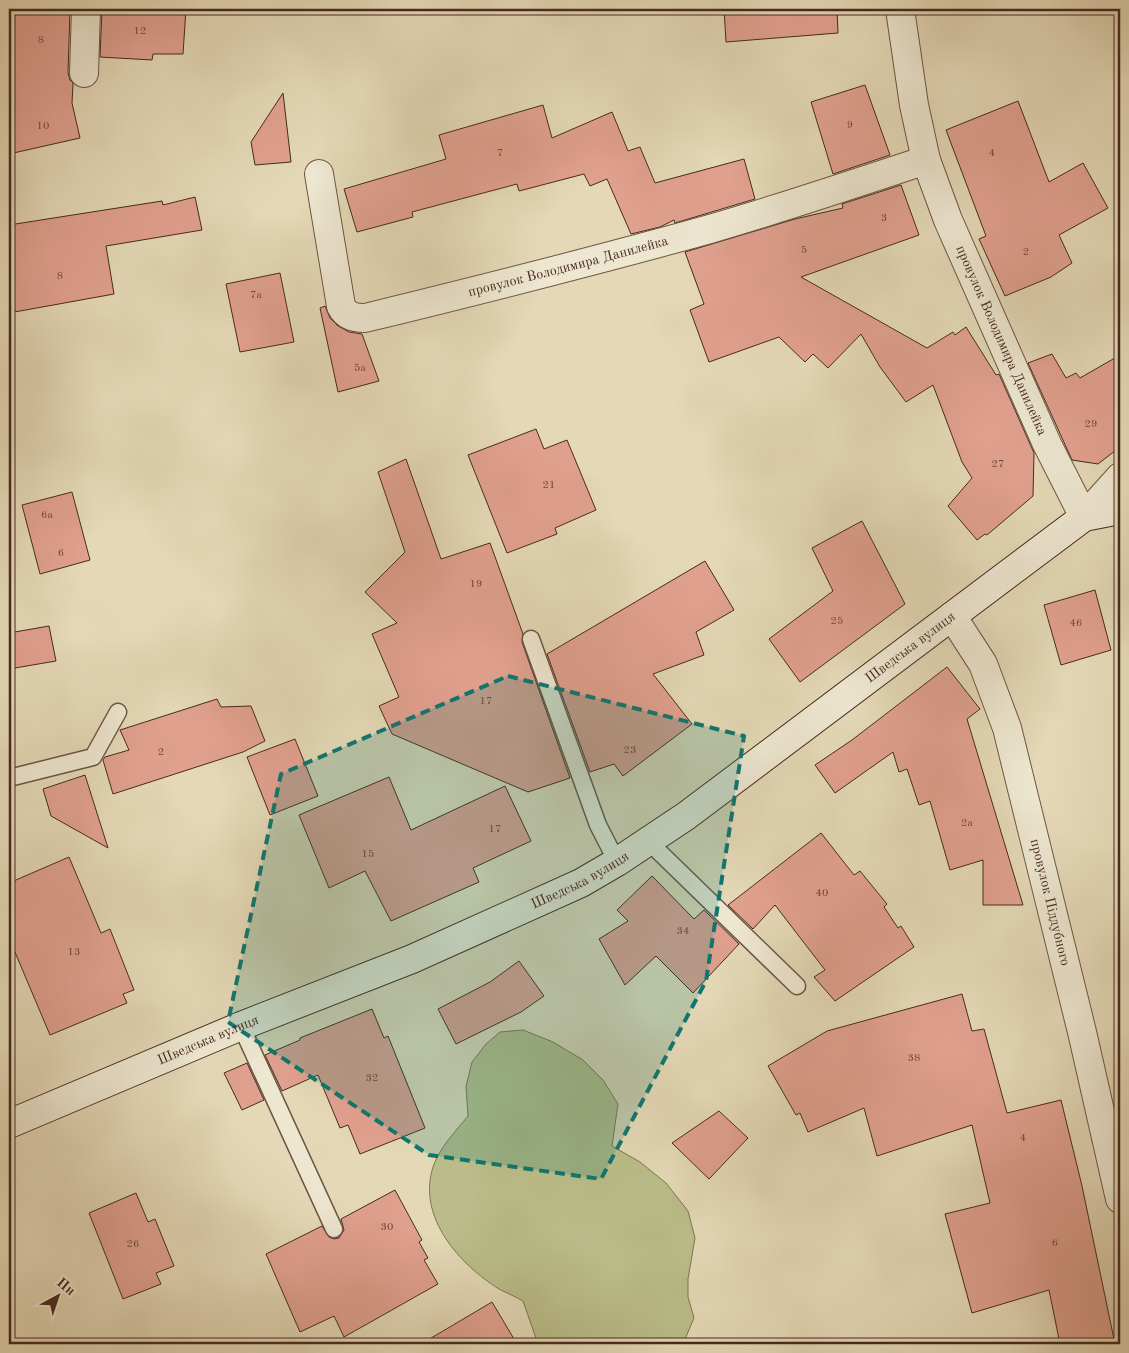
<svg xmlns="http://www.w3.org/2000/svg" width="1129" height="1353" viewBox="0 0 1129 1353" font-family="'Old Standard TT',serif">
	<rect width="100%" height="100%" fill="#e4d8b6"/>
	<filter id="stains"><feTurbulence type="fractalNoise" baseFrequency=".004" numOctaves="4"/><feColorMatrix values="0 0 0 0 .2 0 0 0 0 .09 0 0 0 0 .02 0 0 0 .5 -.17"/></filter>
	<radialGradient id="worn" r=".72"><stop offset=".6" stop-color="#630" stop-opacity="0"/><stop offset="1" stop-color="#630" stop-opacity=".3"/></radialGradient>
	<path fill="#babd89" stroke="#807453" d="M523,1030L553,1042L583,1060L603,1080L618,1104L612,1146L640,1162L666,1183L688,1211L695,1238L688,1279V1297L694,1318L683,1344H538L523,1301C516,1297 507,1293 499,1289C459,1264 417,1217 433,1167C439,1148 456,1131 468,1116L466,1086L472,1062L486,1044L500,1032Z"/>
	<path fill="#e0a08e" stroke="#462a1d" d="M9,9H70L68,73L70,80L73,83L72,103L80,138L9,154Z
		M102,9H186L183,54H153L152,60L100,57Z
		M724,9H837L838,33L726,42Z
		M865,85L890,155L833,174L811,102Z
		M283,93L291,162L255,165L251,142Z
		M1018,101L1049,182L1083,163L1108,208L1059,235L1072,263L1051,277L1005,296L979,239L986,236L946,130Z
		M543,105L552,138L612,112L628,151L640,147L655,183L744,159L755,199L675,223L674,220L660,227L631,234L607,179L590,186L584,174L519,191L517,184L412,212L413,217L357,232L344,189L446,159L439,135Z
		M901,185L919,235L801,277L927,348L953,332L955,335L966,327L996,375L999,374L1034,453L1033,496L987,535L985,534L977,540L948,506L972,478L962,462L933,385L906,402L880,367L861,334L828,368L813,354L805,362L779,337L709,362L690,310L704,304L685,252L795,219L843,208L842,204Z
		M195,197L202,230L106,246L114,294L9,313V225L162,201L163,205Z
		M280,273L294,342L240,352L226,284Z
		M325,306L330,318L338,326L349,332L362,334L379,381L338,392L320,308Z
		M1052,354L1066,378L1076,373L1080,378L1120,355V447L1098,464L1072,460L1028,363Z
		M536,429L544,449L567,440L596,510L555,528L557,534L507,553L468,455Z
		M406,459L441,559L490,543L523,634L522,642L570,778L528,792L392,734L379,706L399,697L372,634L397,623L365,592L405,552L378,472Z
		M72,492L90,560L40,574L22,505Z
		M862,521L905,604L800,682L769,639L833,591L812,548Z
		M705,561L734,610L696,632L704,655L653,674L692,724L623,776L614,764L590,772L547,654Z
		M1095,590L1111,650L1061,665L1044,605Z
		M49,626L56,661L9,669V633Z
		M947,667L980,709L967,719L1023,905H983V860L950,870L930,801L919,805L907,769L899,772L893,752L835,793L815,765L852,740Z
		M217,699L221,707L251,706L265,741L243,752L113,794L103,760L105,757L129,750L120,730Z
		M295,739L318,796L270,815L247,757Z
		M85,775L108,848L51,816L43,789Z
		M389,777L411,830L505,786L531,841L473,868L479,882L391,921L365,871L329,888L299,815Z
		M821,833L854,875L860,871L887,904L884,907L898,928L901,926L914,947L835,1001L814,977L825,970L775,905L753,929L728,905Z
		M69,857L101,933L110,929L134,990L123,994L127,1003L50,1035L9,938V883Z
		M652,876L694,919L704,910L739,944L693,993L656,956L625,985L599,939L628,921L617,910Z
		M519,961L544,996L521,1012L456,1044L438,1009L490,982Z
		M962,994L972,1031L984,1029L1007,1113L1061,1100L1082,1186L1115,1344H1060L1049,1290L972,1313L945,1214L990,1203L972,1125L877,1156L864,1108L808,1132L800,1113L796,1115L768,1066L827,1031Z
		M372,1009L384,1038L388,1036L425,1128L360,1154L348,1125L340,1128L318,1075L282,1091L265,1055L300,1040V1038Z
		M247,1063L264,1100L242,1110L224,1073Z
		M719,1111L748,1138L709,1179L672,1143Z
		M395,1190L422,1240L419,1242L428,1258L424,1260L438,1284L344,1337L334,1316L300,1332L266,1254L322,1226L329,1237L334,1239L339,1238L344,1230L341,1219Z
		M136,1193L148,1222L155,1219L174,1266L156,1273L161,1284L123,1299L89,1213Z
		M492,1302L517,1344H421Z"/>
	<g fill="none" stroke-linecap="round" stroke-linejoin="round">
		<defs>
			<path id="lane" d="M531,639L598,825L617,862
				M9,778L93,757L118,712
				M649,842L797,986
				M241,1026L334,1229"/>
			<g id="street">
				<path id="s1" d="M900,9L914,105L926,160L948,220L1047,444L1084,517L1120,477"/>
				<path d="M84,73L86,9"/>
				<path id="s2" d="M319,174L341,306C346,316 354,318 365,318C480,290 595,261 710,229C782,208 854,184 926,160"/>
				<path id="s3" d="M952,616L983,664L1007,728L1082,1032L1120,1199"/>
			</g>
			<g id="secondary">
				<path id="s4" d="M9,1124L241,1026L412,959L581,883L617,862L686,816L1084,517L1120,510"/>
			</g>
		</defs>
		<use href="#lane" stroke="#6e5643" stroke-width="19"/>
		<use href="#street" stroke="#6e5643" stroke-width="30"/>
		<use href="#secondary" stroke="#462a1d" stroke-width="30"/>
		<use href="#lane" stroke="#ede6d0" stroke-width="16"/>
		<use href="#street" stroke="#ede6d0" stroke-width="28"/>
		<use href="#secondary" stroke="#ede6d0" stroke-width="28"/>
	</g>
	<path fill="#0f766e" fill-opacity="0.2" stroke="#0f766e" stroke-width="4" stroke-dasharray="10 6" stroke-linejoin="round" d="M508,676L744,736L706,981L601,1179L429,1155L228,1022L281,774Z"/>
	<g text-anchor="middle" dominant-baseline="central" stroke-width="4.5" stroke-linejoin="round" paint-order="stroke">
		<g font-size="11" fill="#6c4839">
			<text x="140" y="31">12</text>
			<text x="41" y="40">8</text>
			<text x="850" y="125">9</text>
			<text x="43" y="126">10</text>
			<text x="500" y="153">7</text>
			<text x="992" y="153">4</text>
			<text x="884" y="218">3</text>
			<text x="804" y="250">5</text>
			<text x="1026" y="252">2</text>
			<text x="60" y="276">8</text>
			<text x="256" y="295">7а</text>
			<text x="360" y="368">5а</text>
			<text x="1091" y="424">29</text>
			<text x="998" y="464">27</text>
			<text x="549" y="485">21</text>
			<text x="47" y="515">6а</text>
			<text x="61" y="553">6</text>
			<text x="476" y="584">19</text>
			<text x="837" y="621">25</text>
			<text x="1076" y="623">46</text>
			<text x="486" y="701">17</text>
			<text x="630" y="750">23</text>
			<text x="161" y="752">2</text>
			<text x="967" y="823">2а</text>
			<text x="495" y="829">17</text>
			<text x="368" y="854">15</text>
			<text x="822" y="893">40</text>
			<text x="683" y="931">34</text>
			<text x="74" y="952">13</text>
			<text x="914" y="1058">38</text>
			<text x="372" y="1078">32</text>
			<text x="1023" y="1138">4</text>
			<text x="387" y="1227">30</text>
			<text x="1055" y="1243">6</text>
			<text x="133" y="1244">26</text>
		</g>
		<g font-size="14" fill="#462a1d" stroke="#ede6d0">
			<text stroke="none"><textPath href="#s2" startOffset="372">провулок Володимира Данилейка</textPath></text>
			<text stroke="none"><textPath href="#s1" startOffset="349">провулок Володимира Данилейка</textPath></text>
			<text stroke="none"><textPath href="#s4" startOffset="1026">Шведська вулиця</textPath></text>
			<text stroke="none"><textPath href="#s4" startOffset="621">Шведська вулиця</textPath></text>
			<text stroke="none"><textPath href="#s3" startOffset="305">провулок Піддубного</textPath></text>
			<text stroke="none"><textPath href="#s4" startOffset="216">Шведська вулиця</textPath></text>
		</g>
	</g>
	<rect width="1129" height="1353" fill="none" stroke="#e4d8b6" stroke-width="30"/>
	<rect x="10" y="10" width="1109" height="1333" fill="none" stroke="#462a1d" stroke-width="2.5"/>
	<rect x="15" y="15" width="1099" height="1323" fill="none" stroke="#462a1d"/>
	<g transform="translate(58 1296) rotate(40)" stroke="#ede6d0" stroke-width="4" paint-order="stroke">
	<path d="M0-4L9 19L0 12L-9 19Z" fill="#462a1d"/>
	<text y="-8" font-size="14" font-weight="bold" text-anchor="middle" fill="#462a1d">Пн</text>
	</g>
	<rect width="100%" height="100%" filter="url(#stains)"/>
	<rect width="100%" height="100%" fill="url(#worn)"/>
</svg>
